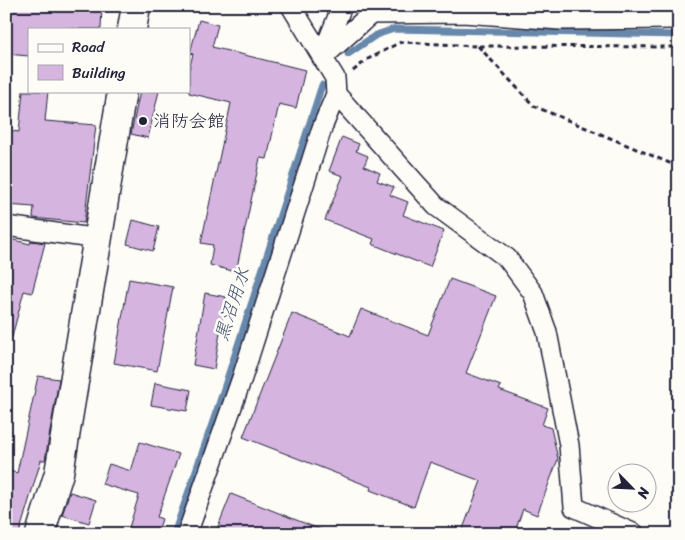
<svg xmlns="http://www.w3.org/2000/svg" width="685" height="540" viewBox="0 0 685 540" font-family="Sriracha,'Klee One',sans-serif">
	<rect width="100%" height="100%" fill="#fdfcf7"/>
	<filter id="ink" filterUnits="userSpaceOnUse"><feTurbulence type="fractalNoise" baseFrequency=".02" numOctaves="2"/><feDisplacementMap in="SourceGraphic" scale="10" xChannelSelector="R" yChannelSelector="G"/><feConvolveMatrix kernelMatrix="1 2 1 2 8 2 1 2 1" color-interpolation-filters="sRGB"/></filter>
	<g filter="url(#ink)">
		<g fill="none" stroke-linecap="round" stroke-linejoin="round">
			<path stroke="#6888ab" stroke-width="7" d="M348,54L376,35L394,29L679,35
				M174,534L219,404L322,85"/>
		</g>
		<path fill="#d5b5e0" stroke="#22223b" d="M12,6H102L101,29H29V56L6,54V17L11,18Z
			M199,20L218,25L212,47L305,70L296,108L279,104L267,159L260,158L236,272L210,265L213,245L201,243L231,103L189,93V70L193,54L190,53Z
			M23,91H48L45,121L96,125L84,223L33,218L34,207L6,205V130L19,132Z
			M140,91H159L148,138L131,134Z
			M342,137L359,144L356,151L368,156L364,166L380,173L377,181L394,187L390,195L408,202L403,215L444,231L430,267L372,244L374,239L325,220L343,176L329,171Z
			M133,220L159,227L153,251L127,244Z
			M6,238L30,244L31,241L45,243L32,293L24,291L12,337H6Z
			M129,279L173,287L157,371L114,363Z
			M450,279L496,296L466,373L501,386L499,390L548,408L542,425L551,428L558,459L537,515L523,509L514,534H461L481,481L430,462L414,507L370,490L371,487L243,437L292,313L350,336L361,309L428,335Z
			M205,293L226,297L214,369L193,365Z
			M38,376L59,379L45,460H41L19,534H6V470L17,473Z
			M155,383L191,390L187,411L151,405Z
			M140,442L179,454L157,517L162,519L157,534H127L139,495L102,484L109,464L131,471Z
			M70,492L96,500L89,523L62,515Z
			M231,494L329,533V534H215Z"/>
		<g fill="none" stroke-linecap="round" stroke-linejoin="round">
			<defs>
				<path id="street" d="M322,56L342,6
					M322,58L371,14L463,13L560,20L679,19
					M336,94L436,206L507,258L533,293L547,332L569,445L574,507L635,534
					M6,226L99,239
					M187,534L242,378L322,128L336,94L335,78L291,6"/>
				<path id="secondary" d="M132,29L136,6
					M40,534L59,473L122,91"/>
			</defs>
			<use href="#street" stroke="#22223b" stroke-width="22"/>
			<use href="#secondary" stroke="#22223b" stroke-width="31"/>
			<path stroke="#22223b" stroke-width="3" stroke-dasharray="5 4" stroke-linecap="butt" d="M478,46L534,106L679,167
				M353,71L368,59L401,42L477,46L679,47"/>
			<use href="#street" stroke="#fdfcf7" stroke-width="19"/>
			<use href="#secondary" stroke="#fdfcf7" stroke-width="28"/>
		</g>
	</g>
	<circle fill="#22223b" stroke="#fdfcf7" stroke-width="2" cx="143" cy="121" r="5"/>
	<g text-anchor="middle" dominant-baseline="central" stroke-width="5" stroke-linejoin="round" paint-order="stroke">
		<g font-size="18" fill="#22223b" stroke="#fdfcf7" text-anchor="start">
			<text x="153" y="121">消防会館</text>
		</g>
		<g font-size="19" font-style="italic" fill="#455573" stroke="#fdfcf7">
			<text transform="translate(232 304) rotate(-72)">黒沼用水</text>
		</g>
	</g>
	<rect width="685" height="540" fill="none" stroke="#fdfcf7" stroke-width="25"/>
	<rect x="12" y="12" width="660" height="515" fill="none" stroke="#22223b" stroke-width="2" filter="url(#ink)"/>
	<rect x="28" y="28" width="162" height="65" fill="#fdfcf7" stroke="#a5a5ac"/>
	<rect x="38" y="44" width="25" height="8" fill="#fdfcf7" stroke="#a5a5ac"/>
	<text x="72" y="52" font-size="15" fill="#22223b">Road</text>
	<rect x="38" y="65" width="25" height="15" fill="#d5b5e0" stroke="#a5a5ac"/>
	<text x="72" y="78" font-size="15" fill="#22223b">Building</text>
	<g transform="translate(632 488) rotate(114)"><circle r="24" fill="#fdfcf7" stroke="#a5a5ac"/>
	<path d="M0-4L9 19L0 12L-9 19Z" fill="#22223b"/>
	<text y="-8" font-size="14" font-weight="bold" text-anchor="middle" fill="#22223b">N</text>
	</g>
</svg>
